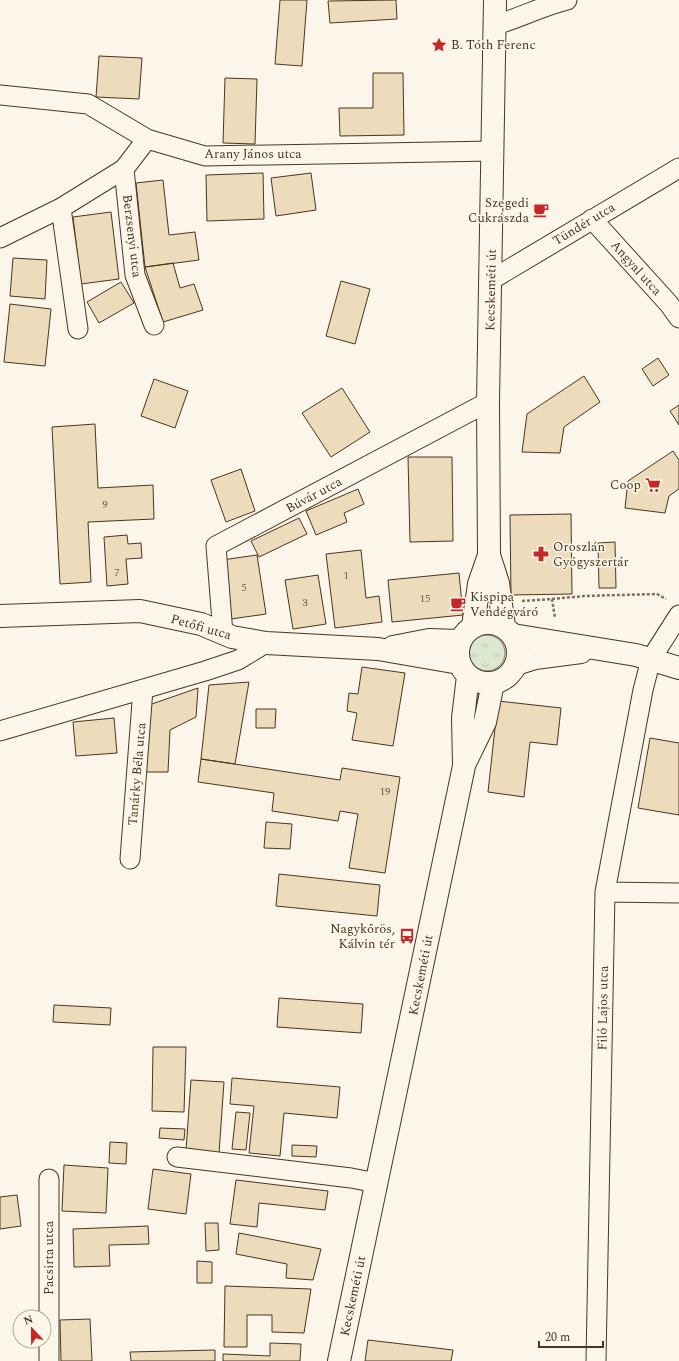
<svg xmlns="http://www.w3.org/2000/svg" width="679" height="1361" viewBox="0 0 679 1361" font-family="Spectral,serif">
	<defs>
		<pattern id="grass-tufts" width="24" height="20" patternUnits="userSpaceOnUse"><rect width="24" height="20" fill="#dce7d0"/><path d="M3 7l-1-3M5 7V3M7 7l1-3M15 17l-1-3M17 17v-4M19 17l1-3" fill="none" stroke="#bec7b2"/></pattern>
	</defs>
	<rect width="100%" height="100%" fill="#fbf6e9"/>
	<path fill="url(#grass-tufts)" stroke="#887966" d="M469 653a18 18 0 1 1 36 0a18 18 0 1 1-36 0Z"/>
	<path fill="#ecdcbc" stroke="#4a3520" d="M280,0H307L302,66L275,64Z
		M396,0L397,19L330,23L328,1Z
		M99,56L142,58L139,99L96,97Z
		M373,73H403L404,135L340,136L339,108H373Z
		M225,78L257,79L255,144L223,143Z
		M263,173L264,219L207,221L206,175Z
		M311,173L316,210L276,216L271,178Z
		M163,180L169,235L195,232L199,260L145,267L136,183Z
		M111,212L119,279L81,284L73,217Z
		M13,258L47,260L45,299L10,296Z
		M173,263L180,288L194,284L203,310L163,322L145,267Z
		M341,281L370,289L355,344L326,336Z
		M121,282L134,303L99,323L87,302Z
		M10,304L51,309L45,366L4,362Z
		M658,358L669,375L653,386L642,369Z
		M584,376L600,402L564,427L560,453L522,452L527,414Z
		M154,379L188,391L175,428L141,416Z
		M342,388L370,432L331,457L302,413Z
		M679,405V425L670,411Z
		M95,424L98,488L153,485L154,519L88,522L91,582L60,584L52,427Z
		M673,451L679,460V489L669,496L665,513L625,508L628,481Z
		M408,457H452L453,541L410,542Z
		M241,469L255,511L226,522L211,480Z
		M358,489L364,504L344,513L347,522L316,535L306,511Z
		M571,514L572,594L511,595L510,515Z
		M299,518L307,534L259,557L251,541Z
		M127,535L128,544L141,543L142,558L126,559L128,584L107,586L104,537Z
		M615,542L616,588H599L598,543Z
		M361,550L366,598L379,596L382,622L335,628L326,554Z
		M257,555L266,614L231,619L222,560Z
		M459,573L463,615L392,622L388,580Z
		M318,575L326,624L293,629L285,580Z
		M362,667L405,673L393,746L352,740L357,713L347,711L349,693L358,694Z
		M249,682L235,764L201,759L209,685Z
		M198,688L196,717L170,730L168,772H146L149,705Z
		M498,701L561,708L557,745L530,742L524,797L488,792Z
		M256,709H276L275,728H256Z
		M114,718L117,753L76,756L73,722Z
		M650,738L679,743V815L638,808Z
		M201,759L340,780L342,768L400,777L385,873L349,868L358,814L340,811L338,821L272,811L274,793L198,782Z
		M266,822L292,824L290,849L264,848Z
		M279,874L380,885L377,916L276,906Z
		M279,998L363,1004L361,1033L277,1027Z
		M54,1005L111,1008L110,1025L53,1022Z
		M153,1047H186L184,1112L152,1111Z
		M232,1078L340,1087L337,1118L284,1113L280,1156L249,1153L254,1106L230,1104Z
		M191,1080L224,1082L219,1153L186,1150Z
		M236,1112L250,1113L246,1150L232,1149Z
		M160,1128L185,1129L184,1140L159,1138Z
		M110,1142L127,1143L126,1164L109,1163Z
		M292,1145L317,1146L316,1157L292,1156Z
		M64,1165L108,1168L106,1213L62,1211Z
		M153,1169L191,1174L186,1214L148,1209Z
		M236,1180L328,1191L325,1210L259,1203L257,1227L230,1224Z
		M17,1195L21,1226L0,1229V1197Z
		M205,1223H218L219,1250L206,1251Z
		M148,1226L149,1244L109,1245L110,1266L74,1267L73,1229Z
		M239,1233L321,1249L313,1280L286,1278L287,1264L236,1254Z
		M197,1261L212,1262V1283H197Z
		M225,1286L311,1289L304,1333L272,1332V1315H247V1347H224Z
		M90,1319L92,1361H61L60,1320Z
		M368,1340L453,1350L451,1361H365Z
		M270,1343L301,1344L300,1361H223V1354L270,1356Z
		M215,1350V1361H131L130,1352Z"/>
	<g fill="none" stroke-linecap="round" stroke-linejoin="round">
		<defs>
			<path id="minor" d="M495,25C520,18 542,6 567,0
				M0,95L88,104L147,139L205,156L493,151
				M124,169L135,275L154,325
				M61,208L78,329
				M592,219L669,304L679,318
				M0,238L61,208L124,169L147,139
				M491,280L679,168
				M223,634L216,546L488,402
				M0,731L205,671L238,660L266,643
				M130,859L143,689
				M605,892L679,893
				M177,1157L351,1178L377,1183
				M49,1179V1361
				M596,1361L605,892L643,690L651,659L679,615"/>
			<path id="tertiary" d="M0,616L140,611L201,624L232,637L266,643L378,649L459,663
				M393,647L429,640L460,641"/>
			<path id="secondary" d="M513,635L636,655L679,668
				M516,664L535,658L581,652"/>
			<path id="primary" d="M495,0L488,402L489,555L498,583L504,626
				M458 653a30 30 0 1 1 60 0a30 30 0 1 1-60 0Z
				M473,626L479,584L489,555
				M466,761L485,722L493,683
				M339,1361L464,766L463,718L468,676"/>
		</defs>
		<use href="#minor" stroke="#4a3520" stroke-width="21"/>
		<use href="#tertiary" stroke="#4a3520" stroke-width="24"/>
		<use href="#secondary" stroke="#4a3520" stroke-width="24"/>
		<use href="#primary" stroke="#4a3520" stroke-width="24"/>
		<path stroke="#7f6f5c" stroke-width="2.5" stroke-dasharray="3 2" stroke-linecap="butt" d="M552,599L584,596L657,594L666,599
			M522,601L552,599L555,618"/>
		<use href="#minor" stroke="#fbf6e9" stroke-width="19"/>
		<use href="#tertiary" stroke="#fbf6e9" stroke-width="22"/>
		<use href="#secondary" stroke="#fbf6e9" stroke-width="22"/>
		<use href="#primary" stroke="#fbf6e9" stroke-width="22"/>
	</g>
	<defs>
		<symbol id="sight-bare" viewBox="-9 -9 18 18"><path d="M0-6L1.8-2.2L6-1.7L2.9 1.2L3.7 5.4L0 3.3L-3.7 5.4L-2.9 1.2L-6-1.7L-1.8-2.2Z" fill="#c62828" stroke="#fbf6e9" stroke-width="2.5" paint-order="stroke"/></symbol>
		<symbol id="cafe-bare" viewBox="-9 -9 18 18"><path d="M-5.5-4.5H6V0H3Q3 3.5 0 3.5H-2.5Q-5.5 3.5-5.5 0ZM3-3.2v2h1.7v-2ZM-6 4.5H4V6H-6Z" fill="#c62828" stroke="#fbf6e9" stroke-width="2.5" paint-order="stroke"/></symbol>
		<symbol id="supermarket-bare" viewBox="-9 -9 18 18"><path d="M-6-5.5h2.5l.6 2H6L4.5 2H-2.5L-4.4-4H-6ZM-1.5 3.2a1.3 1.3 0 1 0 .1 0ZM3 3.2a1.3 1.3 0 1 0 .1 0Z" fill="#c62828" stroke="#fbf6e9" stroke-width="2.5" paint-order="stroke"/></symbol>
		<symbol id="pharmacy-bare" viewBox="-9 -9 18 18"><path d="M-2-6h4v4h4v4h-4v4h-4v-4h-4v-4h4Z" fill="#c62828" stroke="#fbf6e9" stroke-width="2.5" paint-order="stroke"/></symbol>
		<symbol id="bus-bare" viewBox="-9 -9 18 18"><path d="M-5-6H5V4H4V6H2V4H-2V6H-4V4H-5ZM-3.5-4V0h7V-4ZM-3.5 1.2v1.5H-2V1.2ZM2 1.2v1.5H3.5V1.2Z" fill="#c62828" stroke="#fbf6e9" stroke-width="2.5" paint-order="stroke"/></symbol>
	</defs>
	<g fill-rule="evenodd">
		<use href="#sight-bare" x="428" y="34" width="22" height="22"/>
		<use href="#cafe-bare" x="530" y="199" width="22" height="22"/>
		<use href="#supermarket-bare" x="642" y="474" width="22" height="22"/>
		<use href="#pharmacy-bare" x="530" y="543" width="22" height="22"/>
		<use href="#cafe-bare" x="447" y="593" width="22" height="22"/>
		<use href="#bus-bare" x="396" y="925" width="22" height="22"/>
	</g>
	<g text-anchor="middle" dominant-baseline="central" stroke-width="3" stroke-linejoin="round" paint-order="stroke">
		<g font-size="11" fill="#725f47">
			<text x="105" y="504">9</text>
			<text x="117" y="572">7</text>
			<text x="346" y="575">1</text>
			<text x="244" y="587">5</text>
			<text x="425" y="598">15</text>
			<text x="305" y="602">3</text>
			<text x="385" y="791">19</text>
		</g>
		<g font-size="13" fill="#4a3520" stroke="#fbf6e9" text-anchor="start">
			<text x="451" y="45">B. Tóth Ferenc</text>
			<text x="529" y="203" text-anchor="end">Szegedi<tspan x="529" dy="15">Cukrászda</tspan></text>
			<text x="641" y="485" text-anchor="end">Coop</text>
			<text x="553" y="547">Oroszlán<tspan x="553" dy="15">Gyógyszertár</tspan></text>
			<text x="470" y="597">Kispipa<tspan x="470" dy="15">Vendégváró</tspan></text>
			<text x="395" y="929" text-anchor="end">Nagykőrös,<tspan x="395" dy="15">Kálvin tér</tspan></text>
		</g>
		<g font-size="13" fill="#4a3520" stroke="#fbf6e9">
			<text x="253" y="154">Arany János utca</text>
			<text transform="translate(584 224) rotate(-31)">Tündér utca</text>
			<text transform="translate(132 236) rotate(83)">Berzsenyi utca</text>
			<text transform="translate(636 268) rotate(48)">Angyal utca</text>
			<text transform="translate(491 290) rotate(-89)">Kecskeméti út</text>
			<text transform="translate(314 495) rotate(-28)">Búvár utca</text>
			<text transform="translate(201 627) rotate(16)">Petőfi utca</text>
			<text transform="translate(137 774) rotate(-85)">Tanárky Béla utca</text>
			<text transform="translate(421 975) rotate(-79)">Kecskeméti út</text>
			<text transform="translate(603 1008) rotate(-89)">Filó Lajos utca</text>
			<text transform="translate(49 1258) rotate(-90)">Pacsirta utca</text>
			<text transform="translate(353 1296) rotate(-78)">Kecskeméti út</text>
		</g>
	</g>
	<g transform="translate(32 1329) rotate(338)"><circle r="19" fill="#fbf6e9" stroke="#b4a999"/>
	<path d="M0-3L7 15L0 10L-7 15Z" fill="#c62828"/>
	<text y="-6" font-size="11" font-weight="bold" text-anchor="middle" fill="#4a3520">N</text>
	</g>
	<path d="M539 1341v6h64v-6" fill="none" stroke="#4a3520" stroke-width="2"/>
	<text x="545" y="1341" font-size="12" fill="#4a3520" stroke="#fbf6e9" stroke-width="3" paint-order="stroke">20 m</text>
</svg>
